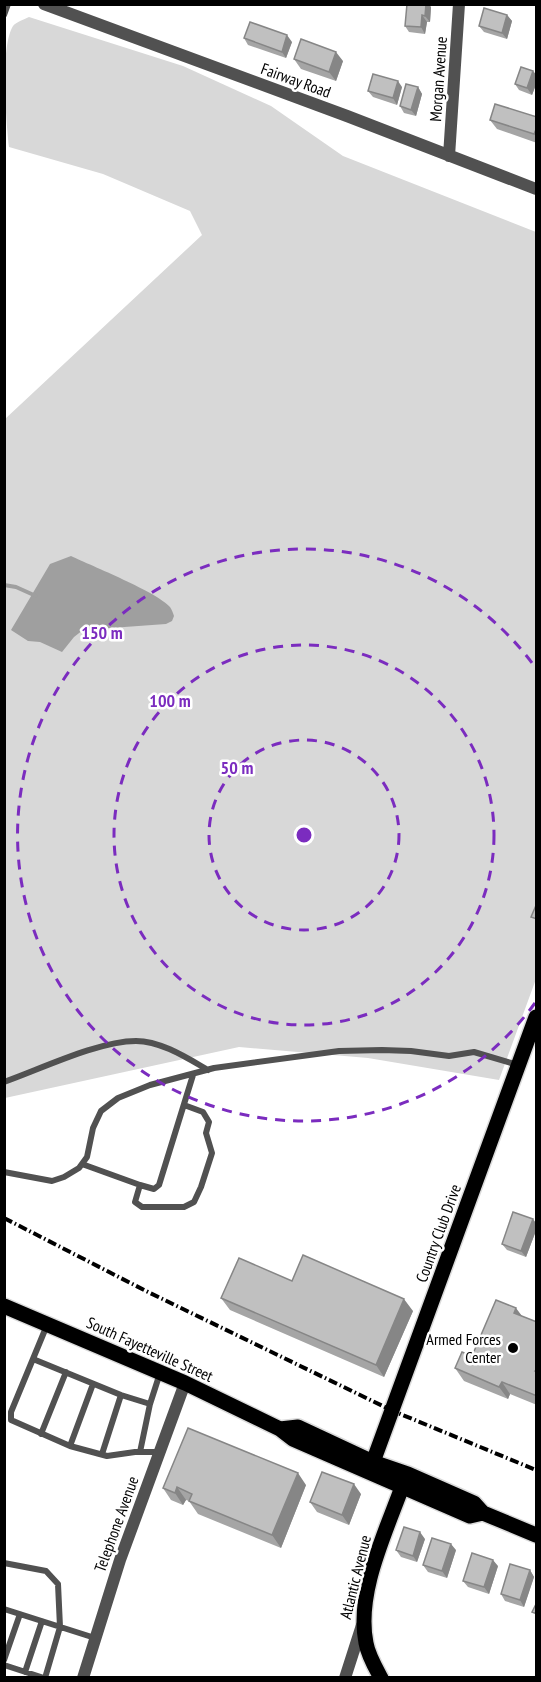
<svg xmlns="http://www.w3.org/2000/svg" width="541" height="1682" viewBox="0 0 541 1682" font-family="'PT Sans Narrow',sans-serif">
	<rect width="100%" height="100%" fill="#fff"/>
	<path fill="#d8d8d8" d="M29,17L183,66L271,106L343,156L536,232V979L499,1080L368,1058L239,1047L5,1098V419L202,235L190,211L103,174L9,147C6,120 0,47 13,26C16,22 25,19 29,17Z"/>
	<path fill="#9f9f9f" d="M71,556C92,566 157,592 170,607C172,610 173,613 174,616L172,621L166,624L83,630L74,637L62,652L40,642L28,641L11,630L50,564Z"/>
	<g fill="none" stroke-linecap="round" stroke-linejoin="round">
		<path stroke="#9f9f9f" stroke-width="4" d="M4,585L16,587L36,596"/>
		<defs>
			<path id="primary" d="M4,1306L185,1383L280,1429L293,1439L470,1516L483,1513
				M280,1429L298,1427L373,1462L408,1474L474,1503L483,1513L536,1535
				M373,1462L536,1017
				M381,1678C375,1667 368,1655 366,1643C356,1593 385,1534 402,1487"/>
		</defs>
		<use href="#primary" stroke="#dbdbdb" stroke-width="18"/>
		<path stroke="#515151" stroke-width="6" d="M4,15L8,4
			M4,1082C41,1069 98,1041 136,1041C161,1041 187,1058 208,1070
			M184,1105L203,1112L209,1122L206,1133L212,1153L201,1187L194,1202L184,1207H142L135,1202L140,1185L154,1189L159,1185L193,1075
			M82,1164L140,1185
			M4,1172L52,1181L64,1177L79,1168L87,1157L93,1128L101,1111L118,1098L150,1085L214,1068L339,1051L382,1050L411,1051L449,1056L474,1052L518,1065
			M47,1325L11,1412V1420L70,1446L107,1456L135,1452H159
			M33,1359L121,1395L150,1404
			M41,1434L66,1372
			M70,1446L93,1384
			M140,1452L150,1404L160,1373
			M102,1454L121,1395
			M4,1563L46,1571L58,1584L60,1627L45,1678
			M4,1609L95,1638
			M4,1660L20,1614
			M4,1665L44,1678
			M25,1672L42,1621"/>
		<path stroke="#515151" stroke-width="12" d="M44,4L347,116L536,189
			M449,156L459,4
			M83,1678L120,1560L185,1383
			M345,1678L362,1625"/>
		<use href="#primary" stroke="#000" stroke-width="15"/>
		<path stroke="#000" stroke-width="4" stroke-dasharray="9 3 1.5 3" stroke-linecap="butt" d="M4,1218L146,1291L393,1411L536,1470"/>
	</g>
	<path fill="#a5a5a5" d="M431,7L430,22H427L425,34L409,32L405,26Z
		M507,15L512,21L507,39L484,32L479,26Z
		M244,38L292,42L286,58L248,45Z
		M294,59L343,61L336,81L301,69Z
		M533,71L537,76V82L532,95L519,90L515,84Z
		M402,87L397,105L373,97L368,91Z
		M418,87L422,94L416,116L404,113L400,106Z
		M537,117V143L497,129L490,120Z
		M533,1219L537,1225V1228L526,1257L507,1250L502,1244Z
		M292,1281L413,1311L384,1377L230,1310L221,1298Z
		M522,1316L537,1322V1405L510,1394L508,1399L464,1381L455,1368L472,1356Z
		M306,1485L281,1548L198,1514L189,1501L186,1500L183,1505L171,1500L163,1488Z
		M361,1494L349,1525L317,1512L310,1502Z
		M425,1539L417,1562L401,1557L396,1550Z
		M456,1550L447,1578L428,1572L423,1565Z
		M498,1566L489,1594L468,1587L463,1581Z
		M530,1570L534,1577L524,1607L505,1601L501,1594Z"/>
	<path fill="#868686" d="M426,4H429L431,7L430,22L425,16Z
		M422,15L427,22L425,34L421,27Z
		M507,15L512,21L507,39L502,33Z
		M287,35L292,42L286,58L282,52Z
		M336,52L343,61L336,81L329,72Z
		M533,71L537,76V82L532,95L527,88Z
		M398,81L402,87L397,105L393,98Z
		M418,87L422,94L416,116L411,110Z
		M537,127V138L534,134Z
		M533,1219L537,1225V1228L526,1257L521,1251Z
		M404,1299L413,1311L384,1377L376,1365Z
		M516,1308L525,1320L514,1313Z
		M502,1382L510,1394L508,1399L499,1387Z
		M298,1473L306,1485L281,1548L272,1535Z
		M354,1484L361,1494L349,1525L342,1515Z
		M177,1487L186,1500L183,1505L175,1493Z
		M420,1532L425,1539L417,1562L413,1556Z
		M451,1544L456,1550L447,1578L442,1571Z
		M493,1560L498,1566L489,1594L484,1587Z
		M530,1570L534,1577L524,1607L520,1600Z"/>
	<path fill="#c0c0c0" stroke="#868686" stroke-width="1.5" d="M407,4H426L425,16L422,15L421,27L405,26Z
		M484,8L507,15L502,33L479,26Z
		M250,22L287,35L282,52L244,38Z
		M301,39L336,52L329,72L294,59Z
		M521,67L533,71L527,88L515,84Z
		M373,74L398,81L393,98L368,91Z
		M406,84L418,87L411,110L400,106Z
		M495,104L537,117V127L534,134L490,120Z
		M537,903V919L531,917Z
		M513,1212L533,1219L521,1251L502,1244Z
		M303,1255L404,1299L376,1365L221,1298L239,1258L292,1281Z
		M496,1300L516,1308L514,1313L537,1322V1369L535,1371L537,1372V1396L502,1382L499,1387L455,1368L462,1352L472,1356Z
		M188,1428L298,1473L272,1535L189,1501L192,1494L177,1487L175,1493L163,1488Z
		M322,1472L354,1484L342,1515L310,1502Z
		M404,1527L420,1532L413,1556L396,1550Z
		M432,1538L451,1544L442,1571L423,1565Z
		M472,1553L493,1560L484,1587L463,1581Z
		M510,1564L530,1570L520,1600L501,1594Z
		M537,1602V1614L532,1612Z"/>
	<g fill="none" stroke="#7b2cbf" stroke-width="3" stroke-dasharray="10 8">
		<circle cx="304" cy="835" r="95"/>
		<circle cx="304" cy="835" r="190"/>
		<path d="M535 1003A286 286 0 1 1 535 667"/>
	</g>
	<circle fill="#000" stroke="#fff" stroke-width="2" cx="513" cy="1348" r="6"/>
	<g text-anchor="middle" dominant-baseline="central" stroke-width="5" stroke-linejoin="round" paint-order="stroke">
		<g font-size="16" fill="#000" stroke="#fff">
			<text transform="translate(438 79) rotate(-86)">Morgan Avenue</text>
			<text transform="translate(296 80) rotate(20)">Fairway Road</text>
			<text transform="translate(438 1233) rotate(-70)">Country Club Drive</text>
			<text transform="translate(150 1349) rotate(24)">South Fayetteville Street</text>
			<text transform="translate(116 1524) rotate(-70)">Telephone Avenue</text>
			<text transform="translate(355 1577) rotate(-76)">Atlantic Avenue</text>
		</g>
		<g font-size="16" fill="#000" stroke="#fff" text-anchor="end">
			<text x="501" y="1339">Armed Forces<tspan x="501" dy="18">Center</tspan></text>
		</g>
	</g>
	<circle cx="304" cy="835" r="9" fill="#7b2cbf" stroke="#fff" stroke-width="3"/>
	<g font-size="18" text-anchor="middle" font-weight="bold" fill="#7b2cbf" stroke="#fff" stroke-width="5" stroke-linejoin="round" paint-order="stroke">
		<text x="102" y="639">150 m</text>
		<text x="170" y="707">100 m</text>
		<text x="237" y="774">50 m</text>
	</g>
	<rect width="541" height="1682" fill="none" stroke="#000000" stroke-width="12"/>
</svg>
